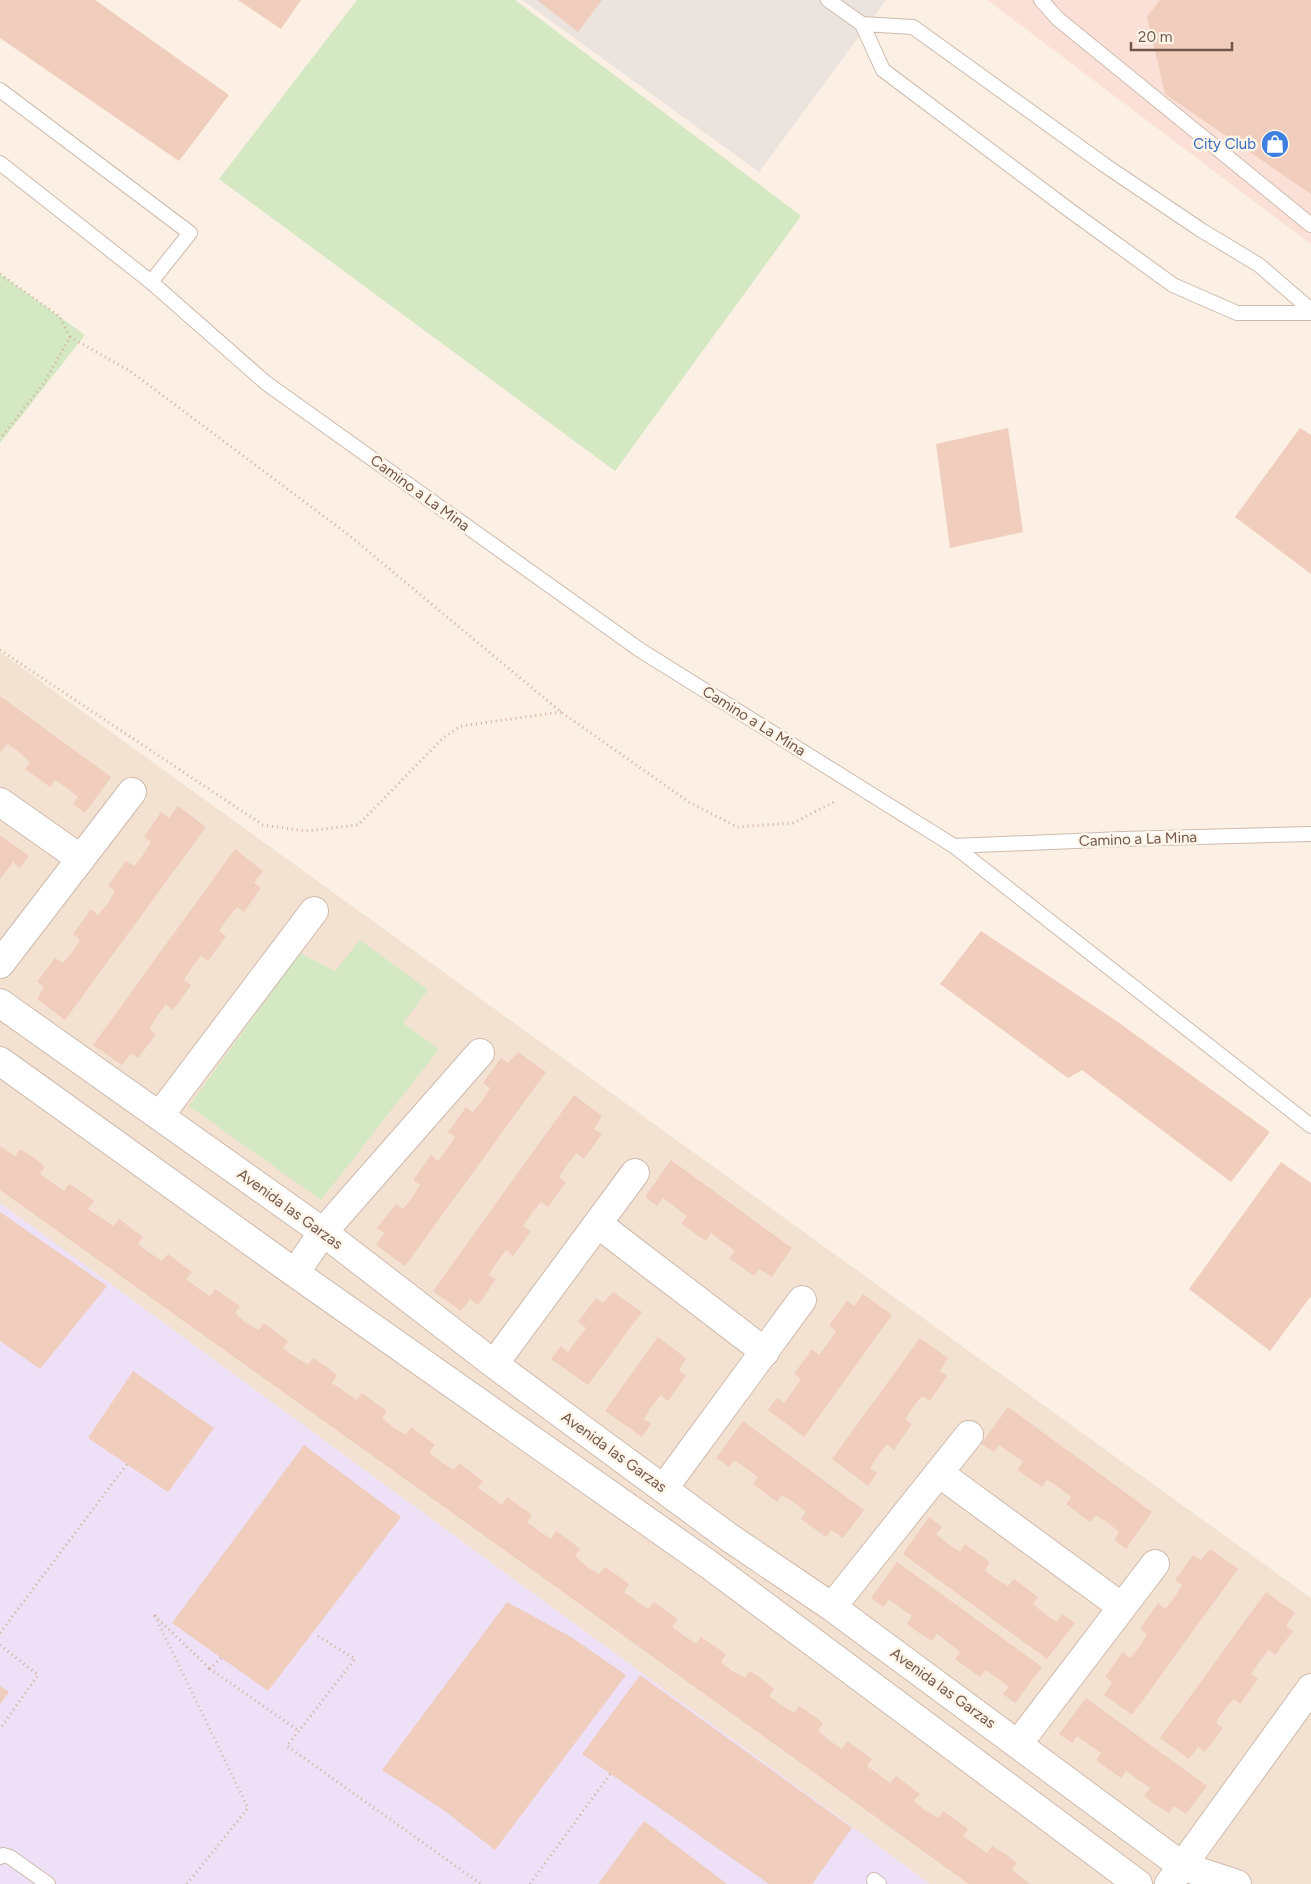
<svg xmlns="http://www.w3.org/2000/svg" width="1311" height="1884" viewBox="0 0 1311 1884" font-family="Figtree,sans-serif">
	<rect width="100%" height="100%" fill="#fbf0e3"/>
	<path fill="#f3e2d2" d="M0,652L1311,1598V1884H930L0,1203Z"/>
	<path fill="#fbe0d7" d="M987,0H1311V244Z"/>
	<path fill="#ebe3de" d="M522,0H886L759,172Z"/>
	<path fill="#ede0f7" d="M0,1203L930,1884H0Z"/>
	<path fill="#d4e8c3" d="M357,0H515L801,216L615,471L219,179Z
		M0,274L85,335L0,443Z
		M360,940L428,990L403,1023L439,1049L321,1200L189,1106L300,953L335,971Z"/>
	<path fill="#f0cdbc" d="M0,0H95L229,95L179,161L0,38Z
		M238,0H301L281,29Z
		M537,0H602L578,32Z
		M1160,0H1311V194L1165,94L1147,17Z
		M1008,428L1023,532L950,548L936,444Z
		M1300,428L1311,435V574L1235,517Z
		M0,696L111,777L85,813L73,804L78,797L67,788L55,780L50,787L25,769L30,762L19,752L7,744L1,752L0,751Z
		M178,806L206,827L65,1020L37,999L44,987L37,982L55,958L63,963L72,952L80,940L73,934L91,909L98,915L108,903L115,891L108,886L126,861L134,866L143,855L151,842L144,837L161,812L169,818Z
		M0,835L29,856L20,868L13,862L0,879Z
		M235,849L263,871L254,883L261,888L244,912L237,907L227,919L219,931L226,936L208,961L201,956L192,967L184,980L191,985L173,1010L166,1004L157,1016L149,1029L156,1034L138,1058L131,1053L122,1065L93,1045Z
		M981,931L1115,1020L1270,1132L1231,1182L1082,1070L1068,1078L940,984Z
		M518,1052L546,1072L405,1266L376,1245L384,1233L377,1228L396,1204L403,1209L412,1198L420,1185L413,1180L431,1155L438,1161L447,1149L455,1137L448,1132L466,1107L473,1112L482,1101L490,1088L483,1083L501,1058L508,1063Z
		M574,1095L602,1116L594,1129L602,1134L584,1159L576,1153L567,1165L559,1177L566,1182L548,1207L541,1202L532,1213L523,1226L531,1231L513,1256L506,1250L497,1262L488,1275L496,1279L478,1305L470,1299L461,1311L433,1291Z
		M0,1146L15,1156L20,1149L33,1157L45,1167L40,1174L64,1191L69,1184L82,1192L94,1201L88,1209L113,1226L119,1219L143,1237L138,1244L150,1253L162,1261L168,1254L192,1272L186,1279L198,1288L210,1296L215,1289L240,1306L235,1313L246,1323L259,1330L264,1323L288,1341L283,1348L295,1357L308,1365L313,1358L325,1366L337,1375L332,1383L345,1392L357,1400L362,1393L387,1411L382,1418L393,1427L406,1435L411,1427L435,1445L429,1452L441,1462L454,1470L459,1463L483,1481L478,1488L490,1496L502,1505L507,1497L532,1515L527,1522L539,1531L551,1539L556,1531L569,1540L580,1549L575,1556L587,1567L599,1574L605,1567L617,1575L629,1584L624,1592L648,1609L654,1602L665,1610L678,1619L672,1627L696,1644L701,1637L713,1645L726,1654L721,1662L732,1671L745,1678L750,1671L763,1680L774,1689L769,1696L781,1705L794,1713L799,1706L811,1714L823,1723L818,1731L830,1741L842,1749L847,1741L872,1759L867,1766L890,1783L896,1776L920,1794L914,1801L926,1811L939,1818L943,1811L956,1820L968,1829L963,1836L987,1853L992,1846L1005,1854L1017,1863L1012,1870L1030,1884H969L930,1856L542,1577L0,1190Z
		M671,1160L792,1248L772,1277L759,1269L754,1276L741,1267L729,1258L735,1251L711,1233L706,1241L693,1232L681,1223L687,1216L663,1198L657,1206L645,1197Z
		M1281,1162L1311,1183V1296L1270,1351L1189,1289Z
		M0,1212L107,1286L40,1369L0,1341Z
		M613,1292L642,1312L588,1385L551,1359L561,1346L568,1352L586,1328L578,1322L596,1298L603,1303Z
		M863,1294L892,1315L804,1437L768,1410L777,1398L784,1403L793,1391L801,1379L794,1374L812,1349L819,1355L828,1343L836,1331L829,1325L847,1301L854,1306Z
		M658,1337L686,1358L679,1370L686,1376L668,1401L661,1395L651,1407L644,1419L651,1424L642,1437L605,1411Z
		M920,1338L948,1358L940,1371L947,1376L930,1401L922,1396L913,1407L905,1419L912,1424L894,1450L887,1444L878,1456L870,1468L877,1473L868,1486L832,1459Z
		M133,1371L214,1428L168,1492L88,1438Z
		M1008,1407L1152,1512L1126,1549L1114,1540L1119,1532L1108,1523L1096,1515L1090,1522L1066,1504L1071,1497L1060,1488L1047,1480L1042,1487L1017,1470L1023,1462L1011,1453L999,1445L994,1452L981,1444Z
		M743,1421L864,1510L843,1538L831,1530L826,1537L801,1519L806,1512L795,1503L782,1495L777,1502L753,1484L758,1477L746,1468L734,1460L729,1467L716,1458Z
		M304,1445L401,1517L268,1691L172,1623Z
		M929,1517L942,1527L936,1534L948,1544L960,1552L965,1544L990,1562L985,1570L996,1579L1008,1586L1014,1579L1038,1597L1033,1604L1045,1614L1057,1622L1062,1614L1075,1623L1047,1659L903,1554Z
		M1210,1549L1238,1569L1132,1715L1104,1695L1112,1682L1105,1677L1123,1652L1130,1658L1140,1646L1147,1634L1140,1629L1158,1603L1165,1609L1174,1598L1182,1585L1175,1580L1193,1555L1201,1560Z
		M897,1562L1042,1667L1015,1703L1003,1694L1009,1687L997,1678L985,1670L980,1677L955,1659L960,1652L949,1643L937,1634L932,1641L919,1633L907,1624L912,1616L889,1600L883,1607L871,1598Z
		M1266,1592L1295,1613L1286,1626L1293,1631L1275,1655L1269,1650L1259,1662L1251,1674L1258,1679L1240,1704L1234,1699L1224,1710L1216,1723L1223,1728L1205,1752L1198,1747L1189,1759L1160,1738Z
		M507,1602L571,1637L626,1675L495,1850L442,1809L382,1770Z
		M640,1675L852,1828L812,1884H769L582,1754Z
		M0,1686L9,1692L0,1704Z
		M1086,1698L1207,1786L1186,1814L1174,1806L1169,1813L1156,1805L1144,1796L1150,1788L1126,1771L1121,1778L1108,1769L1096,1760L1101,1753L1077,1736L1072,1743L1059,1734Z
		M644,1821L727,1884H598Z"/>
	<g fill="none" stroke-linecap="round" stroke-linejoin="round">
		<defs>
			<path id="lane" d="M828,0L862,24L883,70L1072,212L1173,285L1237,313H1311
				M1041,0L1058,19L1311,225
				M862,24L913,27L1106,166L1201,230L1259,265L1311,310
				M0,90L190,233L151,282
				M0,163L151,282L266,383L640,650L954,846L1123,839L1311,834
				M954,846L1311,1126
				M0,1857L3,1855L10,1857L48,1884
				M874,1880L879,1884"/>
			<path id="street" d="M0,802L81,859
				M0,964L132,792
				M0,1003L323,1232L494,1364L730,1538L832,1607L1182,1866L1237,1884
				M0,1061L295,1273L711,1566L1138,1884
				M160,1115L314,911
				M598,1224L765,1352
				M295,1273L323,1232L480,1053
				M494,1364L635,1173
				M939,1473L1122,1607
				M664,1488L802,1300
				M832,1607L969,1435
				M1018,1744L1155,1564
				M1169,1884L1311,1688"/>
		</defs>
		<use href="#lane" stroke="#cebaad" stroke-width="16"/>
		<use href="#street" stroke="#cebaad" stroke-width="30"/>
		<path stroke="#d4b09f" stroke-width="3" stroke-dasharray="1 4" stroke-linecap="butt" d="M0,274L59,316L70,337L44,383L0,439
			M70,337L130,371L350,536L561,712L689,802L737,827L793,823L836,801
			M0,650L263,825L306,831L358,825L443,738L461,726L561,712
			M0,1633L127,1464
			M318,1636L355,1659L287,1746L481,1884
			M0,1645L38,1675L0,1729
			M221,1658L210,1669L299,1731
			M187,1884L248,1808L155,1616L210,1669
			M530,1884L610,1774"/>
		<use href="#lane" stroke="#fff" stroke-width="14"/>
		<use href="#street" stroke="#fff" stroke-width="28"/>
	</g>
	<defs>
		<symbol id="shop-disc" viewBox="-11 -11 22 22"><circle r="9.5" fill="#3f7fe0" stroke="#fef5e9"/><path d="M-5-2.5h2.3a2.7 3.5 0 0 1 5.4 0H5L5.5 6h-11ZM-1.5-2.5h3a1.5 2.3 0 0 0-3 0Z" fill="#fff"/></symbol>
	</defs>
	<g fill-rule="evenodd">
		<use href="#shop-disc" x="1259" y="128" width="32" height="32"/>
	</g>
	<g text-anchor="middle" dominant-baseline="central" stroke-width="5" stroke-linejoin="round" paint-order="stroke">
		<g font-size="15" fill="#366cbe" stroke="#fef5e9" text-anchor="end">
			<text x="1256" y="144">City Club</text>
		</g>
		<g font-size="15" fill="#72564a" stroke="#fef5e9">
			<text transform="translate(420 493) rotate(36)">Camino a La Mina</text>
			<text transform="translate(754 721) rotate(32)">Camino a La Mina</text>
			<text transform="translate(1138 839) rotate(-2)">Camino a La Mina</text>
			<text transform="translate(290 1209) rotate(36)">Avenida las Garzas</text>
			<text transform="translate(614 1452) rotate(36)">Avenida las Garzas</text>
			<text transform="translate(943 1688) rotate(36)">Avenida las Garzas</text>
		</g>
	</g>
	<path d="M1131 42v8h101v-8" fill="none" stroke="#72564a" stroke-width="2.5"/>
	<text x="1138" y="42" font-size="15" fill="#72564a" stroke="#fef5e9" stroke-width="4" paint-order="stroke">20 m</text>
</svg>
